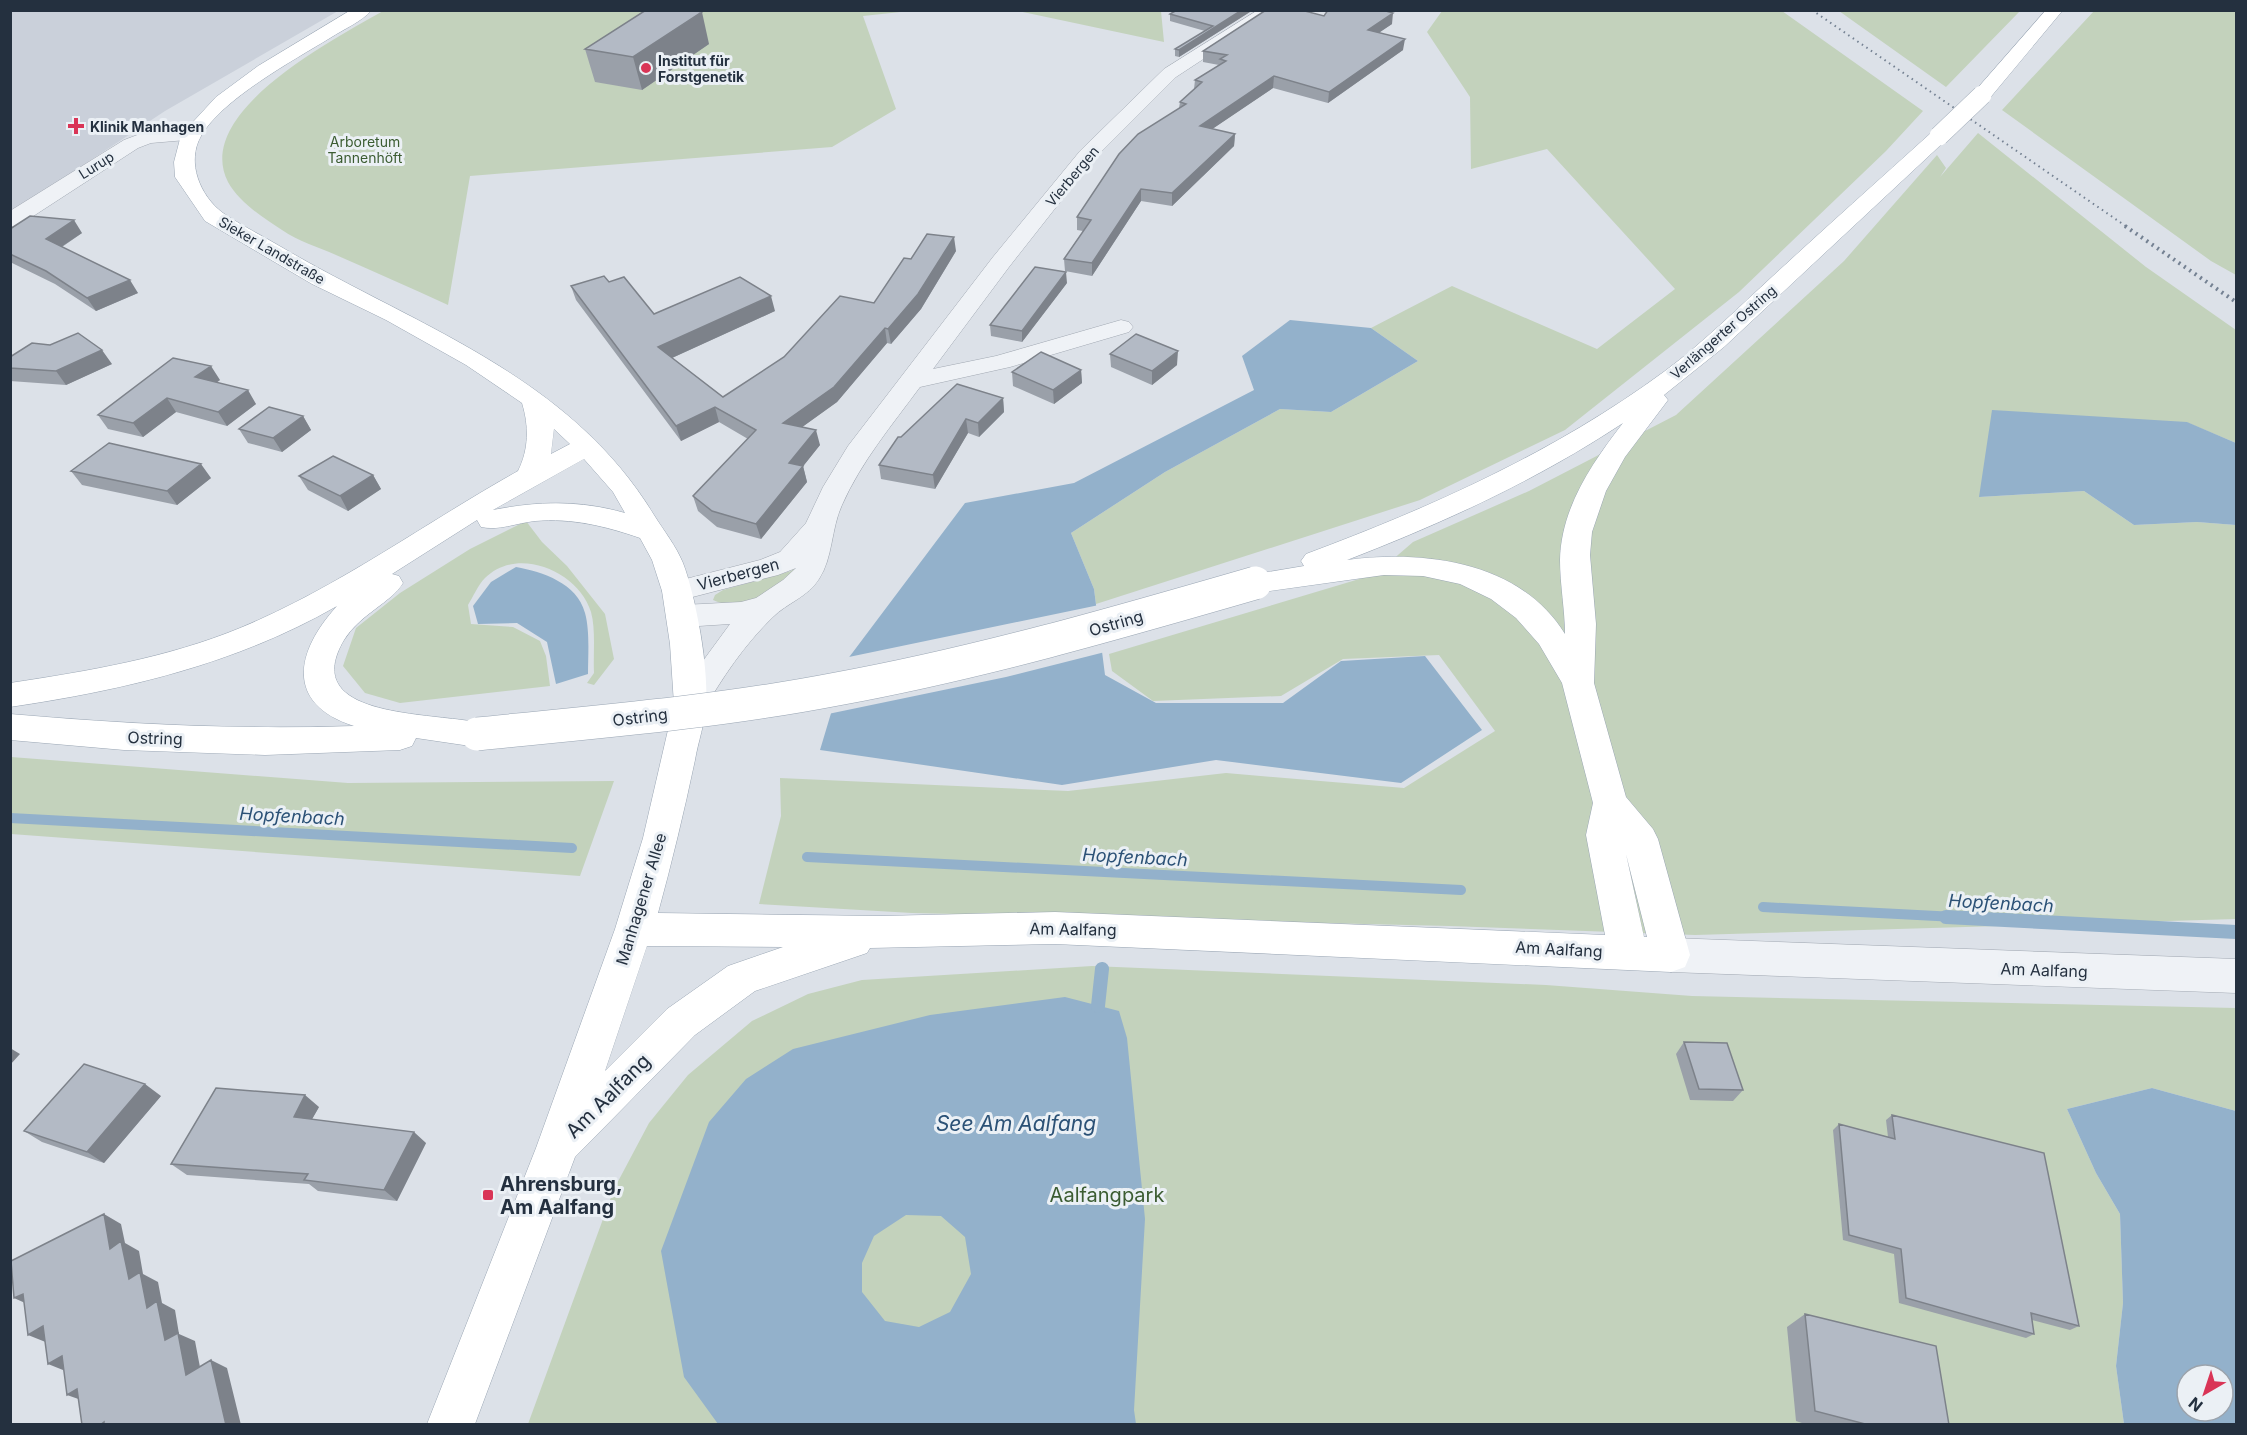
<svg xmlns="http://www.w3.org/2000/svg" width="2247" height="1435" viewBox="0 0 2247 1435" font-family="Inter,sans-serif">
	<rect width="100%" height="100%" fill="#dce1e8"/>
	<path fill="#cad0da" d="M11,11H338L165,111L11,213Z"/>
	<path fill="#c3d2bc" d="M383,11H910L863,16L896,109L832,147L470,176L448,305C411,288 373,271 336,255C318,247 298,241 282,230C263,218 239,202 228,182C192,112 336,38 383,11Z
		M1018,11H1161L1164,42Z
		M1442,11H1782L1923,111L1886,151L1739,292L1565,430L1420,500L1096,604L1094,589L1071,533L1165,472L1280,409L1331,412L1418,361L1371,328L1452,286L1597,349L1675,289L1547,149L1471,169L1470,97L1427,32Z
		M1839,11H2020L1946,87Z
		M2094,11H2236V275L2211,261L2002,110Z
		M1978,133L2146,267L2236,330V443L2186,422L1979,497L2084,491L2134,525L2197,522L2236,525V919L1695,935L1449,926L912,913L759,904L781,816L780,778L1068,791L1226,773L1404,788L1495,731L1439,655L1343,659L1281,696L1153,701L1112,671L1109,654L1376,574L1413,542L1529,491L1676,415L1844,261L1937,155L1946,168L1940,177Z
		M526,521L542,542L567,566L605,614L614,659L594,685L587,683L594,673C593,655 596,630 591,612C579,572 518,545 485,578C478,585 473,597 468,605L471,624L513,627L540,641L546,656L550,686L400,703L365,693L343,666L356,628L400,593L470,549Z
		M802,563C787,587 742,614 713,600L715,595L723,590L791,571Z
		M11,757L348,783L614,781L580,876L11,834Z
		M1092,966L1546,985L1692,996L2236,1008V1111L2152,1088L2067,1109L2096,1173L2120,1214L2123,1303L2116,1366L2124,1424H528L614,1189L649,1123L688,1075L752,1021L808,994L862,980Z"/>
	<path fill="#93b1cb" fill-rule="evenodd" d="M1290,320L1371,328L1418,361L1331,412L1280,409L1165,472L1071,533L1094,589L1105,675L1156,703H1283L1341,661L1425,656L1482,730L1401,783L1216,760L1062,785L820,750L847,660L965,503L1074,483L1254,390L1242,356Z
		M1992,410L2187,422L2236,443V525L2197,522L2134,525L2084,491L1979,497Z
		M516,567C543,572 577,583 585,613C590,631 588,655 588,674L556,684L547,642L517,623L478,624L473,606L491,582Z
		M1065,997L1119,1011L1127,1038L1145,1219L1134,1410L1136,1424H718L684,1377L661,1251L709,1122L746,1079L793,1049L930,1015ZM906,1215L941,1216L965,1237L971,1274L950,1312L919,1327L885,1321L862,1292V1263L874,1236Z
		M2152,1088L2236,1111V1424H2124L2116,1366L2123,1303L2120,1214L2096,1173L2067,1109ZM2187,1375H2223V1411H2187Z"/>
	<path fill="#dce1e8" d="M1099,605L1105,652L1006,677L828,714L844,658Z"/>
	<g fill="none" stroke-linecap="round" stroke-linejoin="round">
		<path stroke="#93b1cb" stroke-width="10" d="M10,818L572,848
			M807,857L1461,890
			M1763,907L1975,918"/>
		<path stroke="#93b1cb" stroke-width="14" d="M1946,917L2236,932
			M1098,1006L1102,969"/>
		<defs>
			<path id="minor" d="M1258,10H1278L1176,77L1094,159L1009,267L933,369L996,356L1121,320L1129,322L1133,327L1129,332L1010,367L920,387C892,425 861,462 842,505C831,529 833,558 819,579C808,597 787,603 773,617C744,645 722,678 702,713L690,716L678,713L674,704L678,695L730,624L683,627L672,624L668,616L672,608L683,605L741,602L756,598L783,580L796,568L778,575L677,601L666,598L662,591L666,584L760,560L780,552L806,523L823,487L848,446L993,257L1080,151L1164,69Z
				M191,129L198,131L201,135L198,139L151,143L138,148L18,226L10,227V211L124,140L148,131Z
				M1671,938L2236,959V993L1671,972L1657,967L1652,955L1657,943Z"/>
			<path id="major" d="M351,10H372C361,22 344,29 330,38C294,60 222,99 201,136C186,162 200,196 223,213C242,226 263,236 283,248C418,327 569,375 654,515C664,531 676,546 683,563C696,597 709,669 706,705C705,723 698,742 695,760C684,812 672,862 658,913L881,916L1055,912L1605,935L1586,835L1593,803L1562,683L1539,644L1516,618L1491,599L1460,584L1423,576L1384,575L1255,593L1244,590L1240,583L1244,576L1304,566L1301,561L1306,554C1432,507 1555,452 1665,371C1704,342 1738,308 1774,275C1826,227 1879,180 1932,132H1946L1949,136L1946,140L1724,347L1664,395L1668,400L1625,457L1606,491L1592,532L1590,555L1596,624L1594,683L1626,797L1653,829L1658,839L1690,955L1685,967L1671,972L1055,944L870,948L867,953L755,991L695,1035L575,1157L475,1424H427L536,1148L615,929L643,838L674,704L670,644L662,591L652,560L640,538C605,526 572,518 535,521C517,523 498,531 481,527L477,520L392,574L399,576L403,583C391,603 360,614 344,640C295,723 445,711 489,725L494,734L489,743L477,747L416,738L412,746L400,750L265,755L124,750L10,740V714C125,724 239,730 354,726C285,704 295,652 337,606C236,664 125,690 10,707V683C89,671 167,658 240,628C339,587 425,523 518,471C529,449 529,426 522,403L466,365L386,320L312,284L205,221L175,177L174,162L181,135L216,97L258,66ZM1623,423C1592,463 1561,508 1560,560C1560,585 1565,610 1565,634C1520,561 1424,550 1347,560C1443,523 1537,480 1623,423ZM554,429L570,444L551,454ZM584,459L613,492L625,513C580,500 538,501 493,510ZM1626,854L1647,937H1644ZM647,946L783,947L728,966L667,1009L605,1071Z
				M2046,10H2063L1989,99H1975L1973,95L1975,91Z"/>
		</defs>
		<use href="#minor" stroke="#a1a8b2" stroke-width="1"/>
		<use href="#major" stroke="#9aa6b4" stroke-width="1"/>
		<use href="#minor" fill="#eff2f6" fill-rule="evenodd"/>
		<use href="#major" fill="#fff" fill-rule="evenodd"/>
		<path stroke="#748192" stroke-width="2" stroke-dasharray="1.5 4" stroke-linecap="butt" d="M1812,10L2127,227"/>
		<path stroke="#748192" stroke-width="4" stroke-dasharray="2 4.5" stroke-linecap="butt" d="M2125,226L2236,302"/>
		<defs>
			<path id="major-bridge-far1" d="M1939,136L1982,95"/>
			<path id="major-bridge" d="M477,734C597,722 718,712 837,689C979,663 1117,623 1255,583"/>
		</defs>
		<use href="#major-bridge-far1" stroke="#9aa6b4" stroke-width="20" stroke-linecap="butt"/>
		<use href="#major-bridge" stroke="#9aa6b4" stroke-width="34" stroke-linecap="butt"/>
		<use href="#major-bridge-far1" stroke="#fff" stroke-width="19"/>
		<use href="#major-bridge" stroke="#fff" stroke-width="33"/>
	</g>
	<path fill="#9aa0a9" d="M1253,10L1179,57L1175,56V49L1205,31L1170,21V14Z
		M1324,16L1392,24L1379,32L1403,50L1328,103L1273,88L1212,129L1235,134L1234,146L1172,206L1141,201L1092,276L1065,271L1064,259L1083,231L1077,230V217L1179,108L1180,102L1194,89L1195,80L1219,65L1203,62V51Z
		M709,44L642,90L595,82L585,49Z
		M10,229L82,233L62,247L138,293L96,311L55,284L10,262Z
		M956,251L921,309L891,344L887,343L837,402L802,427L820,445L803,466L807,482L761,539L717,527L698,511L693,496L748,439L719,422L681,441L576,300L571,286L609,282L654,314L775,311L672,358L723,397L874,303L911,259Z
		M1067,283L1022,342L991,336L990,325Z
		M1110,354L1177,365L1152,385L1111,367Z
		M10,357L112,364L66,385L10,381Z
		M1081,370L1082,383L1054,404L1013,386L1012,372Z
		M220,380L216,383L256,404L227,426L176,412L143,437L108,429L98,415Z
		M1003,398L1004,412L979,437L968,433L935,489L881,479L879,465L901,437Z
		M303,416L311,430L282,452L248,443L239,429Z
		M71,471L211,478L177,505L82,485Z
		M373,475L381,489L348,511L308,490L299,476Z
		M1684,1042L1743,1090L1733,1101L1690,1100L1676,1054Z
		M161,1096L104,1163L42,1142L24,1131Z
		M319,1107L312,1119L426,1143L397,1201L318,1191L309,1184L187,1175L171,1164Z
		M1892,1115L2079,1326L2070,1330L2032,1320L2034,1334L2026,1338L1899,1303L1894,1254L1843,1240L1833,1130L1839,1124L1888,1137L1886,1120Z
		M1805,1314L1949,1425H1808L1796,1421L1787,1327Z"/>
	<path fill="#7d828a" d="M1242,10H1253L1179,57V50Z
		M702,12L709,44L642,90L633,57Z
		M1393,13L1392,24L1367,41L1368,30Z
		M1405,39L1403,50L1328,103L1329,92Z
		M1274,76L1273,88L1199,138L1200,126Z
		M1235,134L1234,146L1172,206V193Z
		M1141,189V201L1092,276V263Z
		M74,220L82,233L55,251L46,239Z
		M954,237L956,251L921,309L891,344L888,329Z
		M1066,272L1067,283L1022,342V331Z
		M130,280L138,293L96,311L87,298Z
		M771,296L775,311L663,362L658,347Z
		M885,328L887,343L837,402L787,438L783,423Z
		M102,350L112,364L66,385L56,371Z
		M1178,351L1177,365L1152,385V371Z
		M211,366L220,380L204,391L195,377Z
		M1081,370L1082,383L1054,404L1053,390Z
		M248,390L256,404L227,426L218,412Z
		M167,398L176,412L143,437L133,423Z
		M1003,398L1004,412L979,437L978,423Z
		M715,407L719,422L681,441L676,426Z
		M303,416L311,430L282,452L273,438Z
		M966,419L968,433L935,489L933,475Z
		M816,430L820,445L793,479L789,463Z
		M201,464L211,478L177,505L167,491Z
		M803,466L807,482L761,539L756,524Z
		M373,475L381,489L348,511L340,496Z
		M10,1048L20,1054L10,1065Z
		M145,1084L161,1096L104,1163L87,1152Z
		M305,1095L319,1107L307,1128L294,1117Z
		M414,1132L426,1143L397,1201L384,1190Z
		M104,1214L121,1224L125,1243L139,1251L143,1274L158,1282L162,1303L175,1310L179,1334L195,1341L203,1383L186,1375L147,1308L110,1249Z
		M23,1294L34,1307L14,1298Z
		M43,1326L48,1343L28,1335Z
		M62,1356L68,1372L48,1364Z
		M211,1360L227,1368L241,1425H226Z
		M77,1389L87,1402L67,1395Z"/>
	<path fill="#b3bac5" stroke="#7d828a" stroke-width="1.5" d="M646,10H692L702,12L633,57L585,49Z
		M1177,10H1242L1179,50L1175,49L1213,26L1170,14Z
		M1266,10H1301L1324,16L1328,10H1382L1393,13L1368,30L1405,39L1329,92L1274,76L1200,126L1235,134L1172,193L1141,189L1092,263L1064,259L1091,220L1077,217L1119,154L1138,134L1186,104L1180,102L1202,82L1195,80L1226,61L1220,59L1227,55L1203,51Z
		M30,216L74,220L46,239L130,280L87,298L46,271L10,254V229Z
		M927,234L954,237L918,294L888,329L885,328L834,387L783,423L816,430L789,463L803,466L756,524L712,511L693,496L756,430L715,407L676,426L571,286L604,276L609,282L624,277L654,314L740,277L771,296L658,347L723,397L784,357L840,296L874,303L904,258L911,259Z
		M1035,267L1066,272L1022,331L990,325Z
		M78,333L102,350L56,371L10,368V357L32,343L50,345Z
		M1136,334L1178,351L1152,371L1110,354Z
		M1041,352L1081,370L1053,390L1012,372Z
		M173,358L211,366L195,377L248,390L218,412L167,398L133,423L98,415Z
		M957,384L1003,398L978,423L966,419L933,475L879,465L898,437H901Z
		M269,407L303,416L273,438L239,429Z
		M109,443L201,464L167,491L71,471Z
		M333,456L373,475L340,496L299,476Z
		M1684,1042L1727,1043L1743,1090L1699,1089Z
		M84,1064L145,1084L87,1152L24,1131Z
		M216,1088L305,1095L294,1117L414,1132L384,1190L304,1180L308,1174L171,1164Z
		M1892,1115L2044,1153L2079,1326L2031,1313L2034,1334L1906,1298L1901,1249L1849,1235L1839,1124L1895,1139Z
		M104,1214L110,1249L121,1241L129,1279L140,1272L147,1308L157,1301L165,1340L178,1333L186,1375L211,1360L226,1425H104V1422L100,1425H82L77,1389L67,1395L62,1356L48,1364L43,1326L28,1335L23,1294L14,1298L11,1261Z
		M1805,1314L1936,1346L1949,1425H1869L1815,1411Z"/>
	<g fill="#d93456" stroke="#ebf0f5" stroke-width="2">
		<circle cx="646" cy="68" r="6"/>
		<path d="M73 117h6v6h6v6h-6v6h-6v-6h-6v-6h6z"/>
		<rect x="482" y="1189" width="12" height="12" rx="3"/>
	</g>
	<g text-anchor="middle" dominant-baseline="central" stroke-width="6" stroke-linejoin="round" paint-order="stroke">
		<g font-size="14" font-weight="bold" fill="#24303f" stroke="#ebf0f5" text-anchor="start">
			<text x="658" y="60">Institut für<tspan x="658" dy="16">Forstgenetik</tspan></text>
			<text x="90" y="126">Klinik Manhagen</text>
		</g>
		<g font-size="14" fill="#3b5c31" stroke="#ebf0f5">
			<text x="365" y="141">Arboretum<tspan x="365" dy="16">Tannenhöft</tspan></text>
		</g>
		<g font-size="14" fill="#24303f" stroke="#ebf0f5">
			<text transform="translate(96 165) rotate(-32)">Lurup</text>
			<text transform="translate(1072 176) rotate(-50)">Vierbergen</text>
			<text transform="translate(272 250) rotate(30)">Sieker Landstraße</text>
			<text transform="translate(1723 332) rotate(-41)">Verlängerter Ostring</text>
		</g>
		<g font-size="16" fill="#24303f" stroke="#ebf0f5">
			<text transform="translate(738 574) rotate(-15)">Vierbergen</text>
			<text transform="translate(1116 623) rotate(-16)">Ostring</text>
			<text transform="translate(640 717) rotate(-7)">Ostring</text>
			<text transform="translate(155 738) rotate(2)">Ostring</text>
			<text transform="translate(641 899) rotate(-73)">Manhagener Allee</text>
			<text transform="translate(1073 929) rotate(1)">Am Aalfang</text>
			<text transform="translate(1559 949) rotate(3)">Am Aalfang</text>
			<text transform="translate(2044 970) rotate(2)">Am Aalfang</text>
		</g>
		<g font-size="18" font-style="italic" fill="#2b5176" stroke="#ebf0f5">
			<text transform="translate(292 816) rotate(3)">Hopfenbach</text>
			<text transform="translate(1135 857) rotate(3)">Hopfenbach</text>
			<text transform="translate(2001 903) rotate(3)">Hopfenbach</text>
		</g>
		<g font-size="20" fill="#24303f" stroke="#ebf0f5">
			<text transform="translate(608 1096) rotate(-45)">Am Aalfang</text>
		</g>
		<g font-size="20" font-weight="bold" fill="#24303f" stroke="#ebf0f5" text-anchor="start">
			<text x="500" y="1184">Ahrensburg,<tspan x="500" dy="23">Am Aalfang</tspan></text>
		</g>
		<g font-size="20" fill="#3b5c31" stroke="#ebf0f5">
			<text x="1107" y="1195">Aalfangpark</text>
		</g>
		<g font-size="21" font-style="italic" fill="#2b5176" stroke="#ebf0f5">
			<text x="1016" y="1123">See Am Aalfang</text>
		</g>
	</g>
	<rect width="2247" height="1435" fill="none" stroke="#24303f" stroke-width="24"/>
	<g transform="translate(2205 1393) rotate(219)"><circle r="28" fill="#ebf0f5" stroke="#9ba3ac" stroke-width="1.5"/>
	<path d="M0-4.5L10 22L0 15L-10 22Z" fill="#d93456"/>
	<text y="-9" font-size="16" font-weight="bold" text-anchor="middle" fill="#24303f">N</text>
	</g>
</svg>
